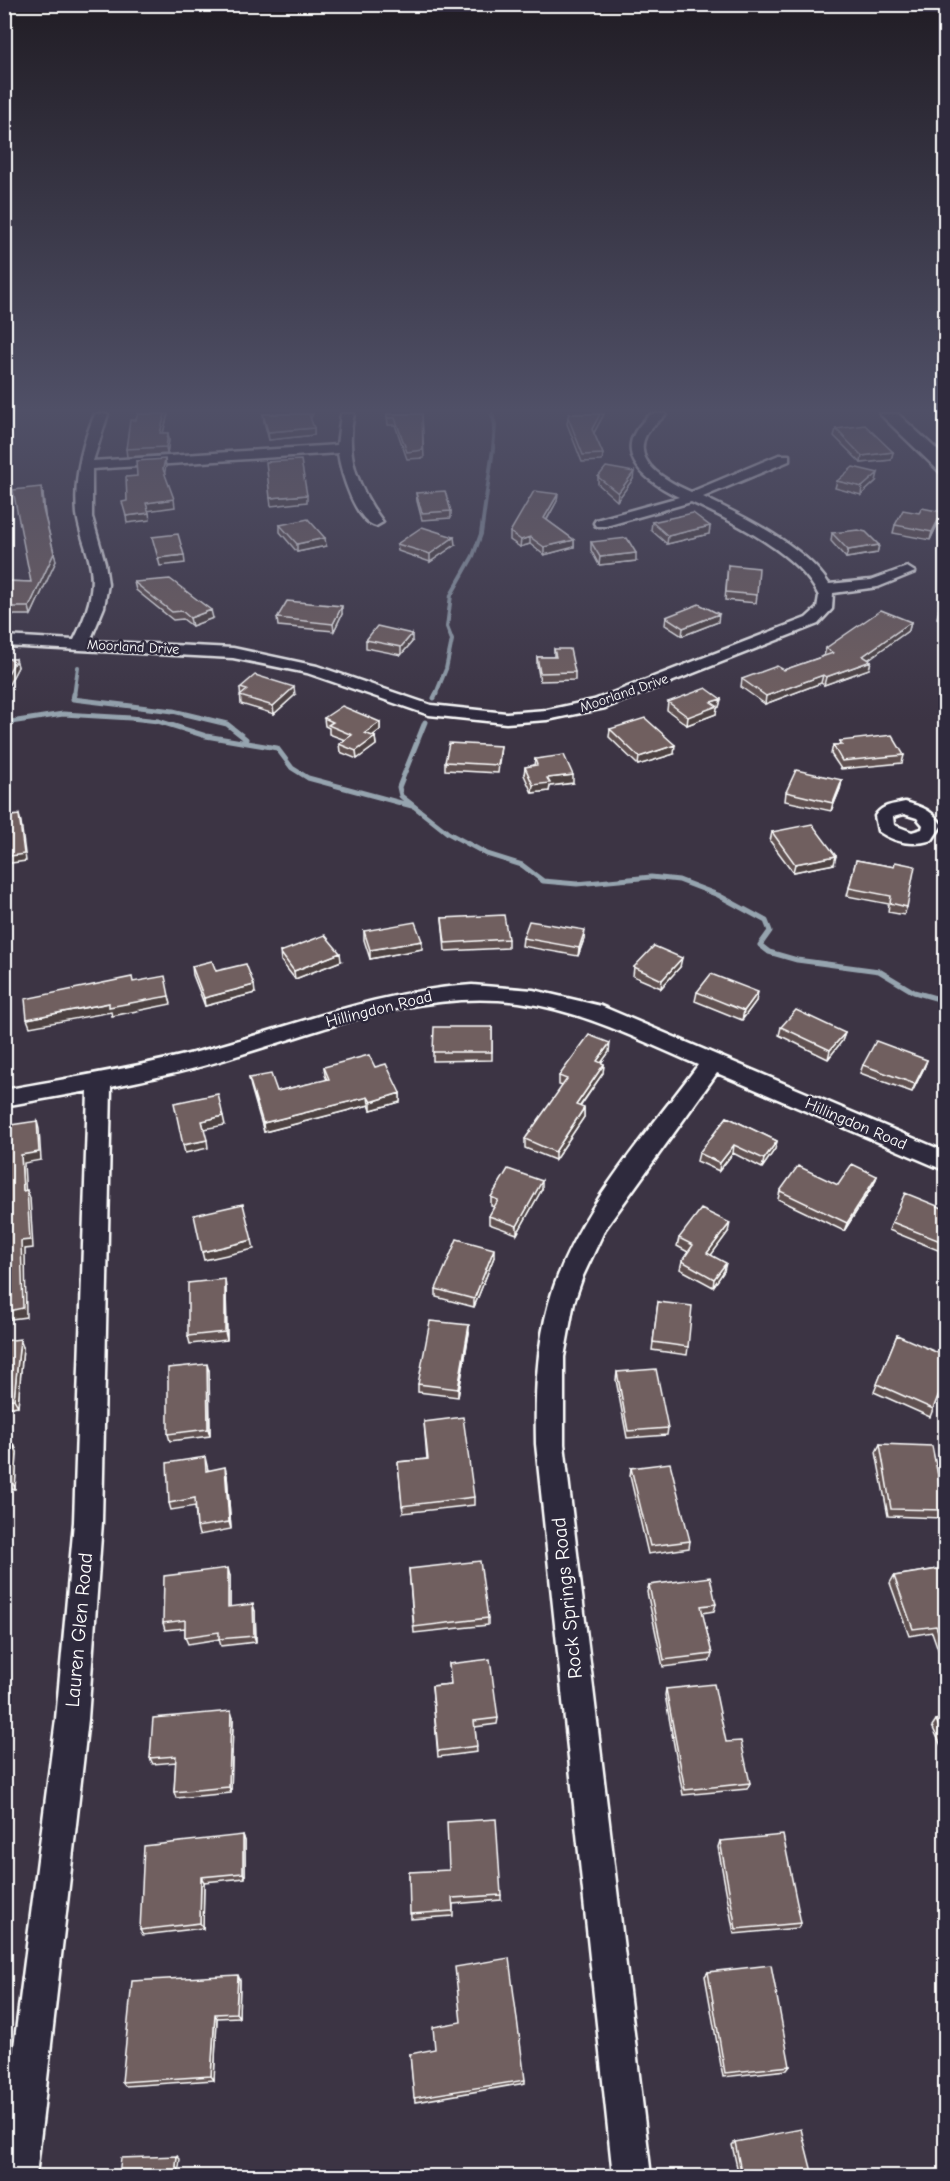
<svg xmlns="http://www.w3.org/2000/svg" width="950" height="2181" viewBox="0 0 950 2181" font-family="'Comic Neue',sans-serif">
	<rect width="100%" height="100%" fill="#3c3444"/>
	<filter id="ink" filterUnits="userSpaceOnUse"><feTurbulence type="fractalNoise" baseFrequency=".0167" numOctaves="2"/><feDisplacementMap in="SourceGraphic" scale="12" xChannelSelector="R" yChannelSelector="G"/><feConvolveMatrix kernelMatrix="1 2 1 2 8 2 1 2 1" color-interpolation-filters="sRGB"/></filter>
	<g filter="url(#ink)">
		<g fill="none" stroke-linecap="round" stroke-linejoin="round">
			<path stroke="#96a4af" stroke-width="4" d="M74,696L78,667
				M435,696L446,669L452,640L447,627L451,595L473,556L481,534L493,449L495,425L492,414"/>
			<path stroke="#96a4af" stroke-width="5" d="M74,694L73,699L173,711L227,724L246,739
				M434,698L436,694
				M425,722L399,787L401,796L448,833L487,854L522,865L543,881L577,884L651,877L679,880L718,895L766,921L770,931L760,945L769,952L797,960L879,971L914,992L946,1001
				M4,723L63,714L131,718L158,721L206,736L277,748L292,768L308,778L412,806"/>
			<defs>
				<path id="minor" d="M95,414H108L93,461L337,445L341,414H354C344,455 359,490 383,522L376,526C355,521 341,473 338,453L92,469V517L105,563L108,584L104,607L90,641L233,648L317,666L431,705L506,713L547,710L594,700L806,618L817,608L819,596C800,554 732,521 691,502L606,526H596L594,523L596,520L679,497C641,479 608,450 651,414H666C660,421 651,426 646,435C631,464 671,483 691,492L779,455H789V461L703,497C743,516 805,546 829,584L871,580L907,567L915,572L878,587L833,593L832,609L818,624L605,708L547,720L506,723L429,715L307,673L233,658L4,646V636L74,640C87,614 97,589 89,559C85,544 79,530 77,514C74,480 81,446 95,414Z
					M905,802C922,807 932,810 942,825L932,840C913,846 895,843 878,831L875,816C882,805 892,805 905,802ZM904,814L917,818L923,825L922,829L912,832L894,825L893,817Z
					M472,985L533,990L601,1006L946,1152V1171L717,1073L605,1229L583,1276L574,1302L564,1357V1444L651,2176H613L536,1444C535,1396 536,1350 549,1303C573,1215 644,1138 698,1065C640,1040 583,1011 519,1002C423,989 329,1028 239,1055C197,1069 154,1078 111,1087L102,1522L88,1719L36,2176H4V2125L56,1719L74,1522L88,1091L4,1106V1090C69,1078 134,1068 197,1052C289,1028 376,991 472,985Z"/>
				<path id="major" d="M880,414H898L946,458V473L940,472Z"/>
			</defs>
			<use href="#minor" stroke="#fff" stroke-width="5"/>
			<use href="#major" stroke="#fff" stroke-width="5"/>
			<use href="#minor" fill="#2f2a3d" fill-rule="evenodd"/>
			<use href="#major" fill="#2f2a3d" fill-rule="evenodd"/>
		</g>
		<path fill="#605151" stroke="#fff" stroke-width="1.5" d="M138,414H168L163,433H168L169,440L167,454L127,457L126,449Z
			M263,414H313L310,419L314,428V435L269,440L264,422Z
			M387,414H422L424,458L407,459L395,425H388Z
			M569,414H604L594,433L603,454L602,461L582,462L567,424L568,417Z
			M836,429L893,452L891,460L861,463L834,436Z
			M598,477L633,479L617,501L598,484Z
			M837,481H876L861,495L835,488Z
			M41,487L43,494L45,516L56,561L31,615H4V581L31,582Z
			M416,493L451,511V518L422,520L417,501Z
			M557,501L547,520L574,540V547L544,555L530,544L520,547L510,540V532Z
			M942,512L940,519L930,540L893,533L895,525L919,513Z
			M652,522L710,526L709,534L667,544L651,530Z
			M280,525L326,546L297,552L280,532Z
			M832,533L879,545L877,553L846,558L831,541Z
			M591,542L636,561L599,565L591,550Z
			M397,544L455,545L430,562L398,551Z
			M728,565L757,595L756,603L725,600Z
			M134,582L213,618L192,626L183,619L173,620L136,590Z
			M945,607V622L937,618L939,610Z
			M342,614L334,631L278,626L277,618Z
			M666,617L718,622L682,636L665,625Z
			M911,622L909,630L868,659L871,661L869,669L824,685L821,683L765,704L741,687L742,679L784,670L824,656L826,648Z
			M366,640L412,642L401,655L366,648Z
			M554,649L575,672V680L540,681L537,665V657H554Z
			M4,659H16L18,667L8,686L4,685Z
			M240,688L295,695L274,714L241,704Z
			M721,699L719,707L717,708L716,714L687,725L667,710L668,702Z
			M324,718L380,722V730L372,736L375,737L376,745L357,759L340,752L339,744L345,740L329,734V728L325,726Z
			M610,729L674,754L638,765L609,737Z
			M840,741L904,755L902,763L841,769L831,754L833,745H839Z
			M501,746L498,773L445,770V762Z
			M535,759L573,783L550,786L549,791L532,793L524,775L525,767L534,765Z
			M842,780L840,789L831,811L785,801L786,792Z
			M772,832L834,864L793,872L770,841Z
			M856,860L894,867L907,907L904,915L888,912L889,904L847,896Z
			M442,918L508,939V948L445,951Z
			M364,931L422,949L370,959L364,940Z
			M523,938L584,939L578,956L522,946Z
			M280,952L341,961L295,979L281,961Z
			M192,966L216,971L255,993L205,1006L193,975Z
			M634,967H680L661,988L633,976Z
			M697,992L756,1001L742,1020L695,1001Z
			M492,1027V1060L433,1061V1052Z
			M781,1027L845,1033L842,1041L828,1059L779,1035Z
			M609,1052L601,1063L604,1064L603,1073L580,1107L584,1108V1117L555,1160L525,1148V1139L563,1086L559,1085V1076Z
			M927,1060L924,1068L912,1092L860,1073L863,1065Z
			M324,1067H375L400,1093V1102L371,1110L369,1105L264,1132L251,1087L249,1078L277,1091L327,1080L325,1075Z
			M727,1117L777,1141L775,1149L762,1168L733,1153L719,1171L697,1161L699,1153Z
			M877,1176L874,1184L844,1231L778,1199L780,1191L838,1185Z
			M542,1189L517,1234L489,1224V1216L494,1207L491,1206V1197Z
			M945,1209V1253L889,1230L892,1222Z
			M728,1232L711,1255L724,1271L713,1287L680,1269L682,1261L688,1252L677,1246L679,1238Z
			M494,1257L474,1307L436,1297V1289Z
			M226,1288L227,1340L190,1344L188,1336Z
			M658,1302L688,1347L687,1355L652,1350Z
			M469,1333L458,1397L418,1392V1384Z
			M897,1335L945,1378L930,1417L874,1392Z
			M4,1341L23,1347L18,1406L4,1408Z
			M209,1371L210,1436L170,1441L168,1434Z
			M617,1372L668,1428L667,1435L627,1438L616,1380Z
			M424,1422L474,1497V1505L403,1513L398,1462L427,1459Z
			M14,1444L17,1452L15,1489L4,1490V1446Z
			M880,1444L945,1510L942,1518L888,1516L876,1452Z
			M205,1457L208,1470L227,1475L231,1529L199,1535L197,1527L195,1506L171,1510L169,1503Z
			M631,1468L690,1541L689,1548L648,1554L630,1476Z
			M945,1568V1651L939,1652L932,1632L909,1636L890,1583L894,1576Z
			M409,1569L488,1618V1625L414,1633Z
			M230,1576V1607L255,1611L256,1642L221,1646L219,1639L188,1644L185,1637V1628L165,1630L163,1623Z
			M649,1585L716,1604L714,1611L702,1613L712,1654L710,1661L663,1667L647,1592Z
			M449,1664L498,1718L497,1724L475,1727L477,1752L438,1757L432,1686L451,1684Z
			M666,1689L726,1742L750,1783L747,1789L683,1795L665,1695Z
			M945,1717V1754L932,1726L936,1720Z
			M233,1718L231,1793L176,1798L174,1792L176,1762L153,1764L150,1758Z
			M243,1835L245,1841V1878L204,1882L203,1928L143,1935L140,1930Z
			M720,1841L801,1923L798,1928L734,1934L718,1847Z
			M409,1872L501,1895V1900L453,1904V1916L411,1919Z
			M708,1972L790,2066L787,2070L723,2077L705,1976Z
			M240,1980L239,2017L217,2018L214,2080L125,2086L122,2082Z
			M410,2054L525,2080V2083L415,2102Z
			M735,2142L813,2176H739L732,2145Z"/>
		<path fill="#4e4242" stroke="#fff" stroke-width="1.5" d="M165,414H168L161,440L160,433Z
			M600,414H604L592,436V429Z
			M314,428V435L269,440L268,432Z
			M168,433L169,440L167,454L166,447Z
			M893,452L891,460L861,463L862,456Z
			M165,459L166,466L164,476L163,469Z
			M634,472L633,479L617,501L618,493Z
			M878,473L876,481L861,495L862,487Z
			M41,487L43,494L45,517L43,509Z
			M558,494L557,501L543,526L544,518Z
			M307,495V502L271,506L270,498Z
			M174,499L175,507L147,511L146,503Z
			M942,512L940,519L930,540L932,532Z
			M149,513L150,520L127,523L126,516Z
			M710,526L709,534L667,544L668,536Z
			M454,537L455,545L430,562V554Z
			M530,537V544L520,547L521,540Z
			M325,538L326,546L297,552V544Z
			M574,540V547L544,555V547Z
			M879,545L877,553L846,558L848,550Z
			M54,553L56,561L31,615L29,607Z
			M636,553V561L599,565L600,557Z
			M184,555L185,563L160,566L158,558Z
			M342,606V614L334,631L333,624Z
			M211,610L213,618L192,626L190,618Z
			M719,614L718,622L682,636L683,628Z
			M911,622L909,630L862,664L863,656Z
			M412,634V642L401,655V647Z
			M16,659L18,667L8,686L6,677Z
			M871,661L869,669L824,685L826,677Z
			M823,675L821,683L765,704L766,696Z
			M294,687L295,695L274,714L273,706Z
			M721,699L719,707L717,708L716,714L687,725L688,717L711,702Z
			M380,722V730L365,741V733Z
			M375,737L376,745L357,759L356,751Z
			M675,745L674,754L638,765L639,757Z
			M573,775V783L550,786L549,791L532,793L533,785L547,778Z
			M842,780L840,789L831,811L833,803Z
			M19,815L21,822L26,861L4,864V857Z
			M836,856L834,864L793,872L795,864Z
			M585,930L584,939L578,956L579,948Z
			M422,941V949L370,959V950Z
			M340,953L341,961L295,979L294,971Z
			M682,958L680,967L661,988L662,980Z
			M254,985L255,993L205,1006L204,998Z
			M758,992L756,1001L742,1020L744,1011Z
			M169,996L171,1004L112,1016L111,1012L30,1027L27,1019L109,1003Z
			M845,1033L842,1041L828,1059L830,1050Z
			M610,1043L609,1052L596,1070L597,1061Z
			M927,1060L924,1068L912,1092L915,1084Z
			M604,1064L603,1073L575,1113L576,1105Z
			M400,1093V1102L371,1110V1102Z
			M368,1097L369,1105L264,1132L263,1123Z
			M584,1108V1117L555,1160V1152Z
			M223,1116L225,1125L204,1129L202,1121Z
			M37,1121L39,1129L41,1160L24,1163L26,1199L23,1191L21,1155Z
			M207,1140L208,1148L185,1153L183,1145Z
			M777,1141L775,1149L762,1168L764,1159Z
			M734,1145L733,1153L719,1171L720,1163Z
			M877,1176L874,1184L844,1231L847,1223Z
			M542,1181V1189L517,1234V1226Z
			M27,1190L30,1198L33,1248L25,1249L26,1317L4,1320V1312L21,1241Z
			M730,1223L728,1232L706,1262L707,1253Z
			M252,1240L254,1249L204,1260L202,1252Z
			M494,1249V1257L474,1307V1299Z
			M726,1263L724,1271L713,1287L714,1279Z
			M225,1279L226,1288L227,1340L225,1332Z
			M469,1325V1333L458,1397V1389Z
			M20,1339L23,1347L18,1406L14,1399Z
			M207,1364L209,1371L210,1436L208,1429Z
			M14,1444L17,1452L15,1489L12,1481Z
			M225,1467L227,1475L231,1529L229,1522Z
			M228,1568L230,1576V1614L228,1607Z
			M253,1604L255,1611L256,1642L254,1636Z
			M231,1711L233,1718L231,1793L229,1787Z
			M243,1835L245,1841V1878L243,1873Z
			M201,1877L204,1882L203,1928L200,1923Z
			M238,1975L240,1980L239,2017L236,2013Z
			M215,2014L217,2018L214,2080L211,2076Z
			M177,2156L180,2159L178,2176H175Z"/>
		<path fill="#705e5e" stroke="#fff" stroke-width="1.5" d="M138,414H165L160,433H168L166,447L126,449L130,420H136Z
			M263,414H309L314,428L268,432Z
			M387,414H422L423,450L407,452L395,418H387Z
			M569,414H600L592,429L603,454L583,455L568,417Z
			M865,425L893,452L862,456L836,429Z
			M165,459L163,469L174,499L146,503L149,513L126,516L122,502L127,501L126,477L137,476L136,461Z
			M301,460L307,495L270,498L266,462Z
			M606,467L634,472L618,493L598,477Z
			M853,467L878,473L862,487L837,481Z
			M41,487L43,509L54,553L29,607H4V581L31,582L13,490Z
			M445,491L451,511L422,513L416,493Z
			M534,491L558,494L544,518L574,540L544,547L530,537L521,540L510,532Z
			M922,508L942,512L932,532L895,525L903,510L919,513Z
			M693,513L710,526L668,536L652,522Z
			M308,519L325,538L297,544L280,525Z
			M422,527L454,537L430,554L397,544Z
			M858,530L866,532L879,545L848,550L832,533Z
			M178,534L184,555L158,558L152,537Z
			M627,538L636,553L600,557L591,542Z
			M728,565L759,568L757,595L726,592Z
			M170,579L211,610L190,618L182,611L172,612L134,582Z
			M287,601L342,606L333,624L277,618Z
			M699,604L719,614L683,628L666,617Z
			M945,607V613L939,610Z
			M881,610L911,622L863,656L871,661L826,677L823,675L766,696L742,679L777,666L784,670L833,653L826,648Z
			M377,626L412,634L401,647L366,640Z
			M554,649H570L575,672L540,673L537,657H556Z
			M4,659H16L6,677H4Z
			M255,675L294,687L273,706L240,696L247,690L240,688Z
			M706,688L721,699L711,702L717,706L688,717L668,702Z
			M342,706L380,722L365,733L375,737L356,751L339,744L352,735L328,725L333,722L324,718Z
			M645,718L675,745L639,757L610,729Z
			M892,735L904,755L842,761L833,745H842L840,741Z
			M449,743L501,746L498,765L445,762Z
			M564,755L573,775L547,778L550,783L533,785L525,767L537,765L535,759Z
			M796,770L842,780L833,803L786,792Z
			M19,815L24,854L4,857V817Z
			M812,824L836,856L795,864L772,832Z
			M856,860L894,867L895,862L915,866L907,907L890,903L891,896L849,888Z
			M504,915L508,939L445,943L442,918Z
			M529,921L585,930L579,948L523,938Z
			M415,922L422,941L370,950L364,931Z
			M325,935L340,953L294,971L280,952Z
			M654,946L682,958L662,980L634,967Z
			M212,961L216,971L246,964L254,985L204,998L192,966Z
			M711,974L758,992L744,1011L697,992Z
			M165,976L169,996L109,1007V1003L27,1019L25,999L132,977L133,982Z
			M796,1010L845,1033L830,1050L781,1027Z
			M434,1027H492V1052H433Z
			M589,1035L610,1043L597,1061L604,1064L576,1105L584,1108L555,1152L525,1139L567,1079L559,1076Z
			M876,1041L927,1060L915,1084L863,1065Z
			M369,1055L375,1067L386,1064L400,1093L371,1102L368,1097L263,1123L249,1078L271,1074L277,1091L329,1079L324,1067Z
			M218,1094L223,1116L202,1121L207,1140L183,1145L174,1103Z
			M727,1117L777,1141L764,1159L734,1145L720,1163L699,1153Z
			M37,1121L39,1152L21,1155L23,1191L27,1190L30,1240L21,1241L23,1308L4,1312V1126Z
			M852,1164L877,1176L847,1223L780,1191L798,1166L838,1185Z
			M508,1169L542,1181L517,1226L489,1216L498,1200L491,1197Z
			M905,1193L945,1209V1243L892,1222Z
			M243,1204L252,1240L202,1252L194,1215Z
			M701,1209L730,1223L707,1253L726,1263L714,1279L682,1261L693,1245L679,1238Z
			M457,1239L494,1249L474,1299L436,1289Z
			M225,1279V1332L188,1336V1283Z
			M658,1302L692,1306L688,1347L653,1342Z
			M430,1321L469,1325L458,1389L418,1384Z
			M897,1335L945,1356V1378L933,1409L877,1384Z
			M20,1339L14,1399L4,1400V1341Z
			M207,1364L208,1429L168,1434V1368Z
			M656,1369L668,1428L628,1431L617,1372Z
			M463,1417L474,1497L402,1506L398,1462L428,1459L424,1422Z
			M14,1444L12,1481L4,1482V1446Z
			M880,1444L932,1446L945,1510L891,1509Z
			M205,1457L206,1471L225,1467L229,1522L197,1527L195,1498L169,1503L167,1463Z
			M670,1463L690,1541L650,1546L631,1468Z
			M480,1561L488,1618L414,1627L409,1569Z
			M228,1568V1607L253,1604L254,1636L219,1639V1632L185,1637V1620L163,1623L164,1576Z
			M945,1568V1645H943L936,1626L913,1629L894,1576Z
			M710,1577L716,1604L701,1606L712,1654L664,1660L649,1585Z
			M490,1659L498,1718L474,1721L477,1746L438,1751L432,1686L451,1684L449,1664Z
			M714,1684L726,1742L741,1741L750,1783L685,1790L666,1689Z
			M231,1711L229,1787L174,1792L176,1756L150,1758L153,1718Z
			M945,1717V1740L936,1720Z
			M496,1819L501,1895L452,1898L453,1911L410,1914L409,1872L449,1870L447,1822Z
			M243,1835V1873L201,1877L200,1923L140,1930L144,1846Z
			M783,1835L801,1923L736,1929L720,1841Z
			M509,1958L525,2080L414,2098L410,2054L435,2049L433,2027L461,2022L455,1967Z
			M771,1965L790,2066L725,2073L708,1972Z
			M238,1975L236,2013L215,2014L211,2076L122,2082L132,1981Z
			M801,2129L813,2176H742L735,2142Z
			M177,2156L175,2176L235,2173L234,2176H119L121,2158Z"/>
	</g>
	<linearGradient id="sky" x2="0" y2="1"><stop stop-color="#211d25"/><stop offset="0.57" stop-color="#505067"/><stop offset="1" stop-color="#505067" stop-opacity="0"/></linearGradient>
	<rect width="950" height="720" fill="url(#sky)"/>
	<g text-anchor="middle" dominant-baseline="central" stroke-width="5" stroke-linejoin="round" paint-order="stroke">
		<g font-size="14" fill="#fff" stroke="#2f2a3d">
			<text transform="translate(133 647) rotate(3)">Moorland Drive</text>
			<text transform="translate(624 693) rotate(-19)">Moorland Drive</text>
		</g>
		<g font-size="16" fill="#fff" stroke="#2f2a3d">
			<text transform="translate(379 1009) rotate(-14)">Hillingdon Road</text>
			<text transform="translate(856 1124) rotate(23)">Hillingdon Road</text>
		</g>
		<g font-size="20" fill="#fff" stroke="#2f2a3d">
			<text transform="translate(567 1598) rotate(-96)">Rock Springs Road</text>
			<text transform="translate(79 1630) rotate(-85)">Lauren Glen Road</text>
		</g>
	</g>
	<rect width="950" height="2181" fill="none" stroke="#2f2a3d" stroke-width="24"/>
	<rect x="12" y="12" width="926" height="2157" fill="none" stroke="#fff" stroke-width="2" filter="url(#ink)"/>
</svg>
